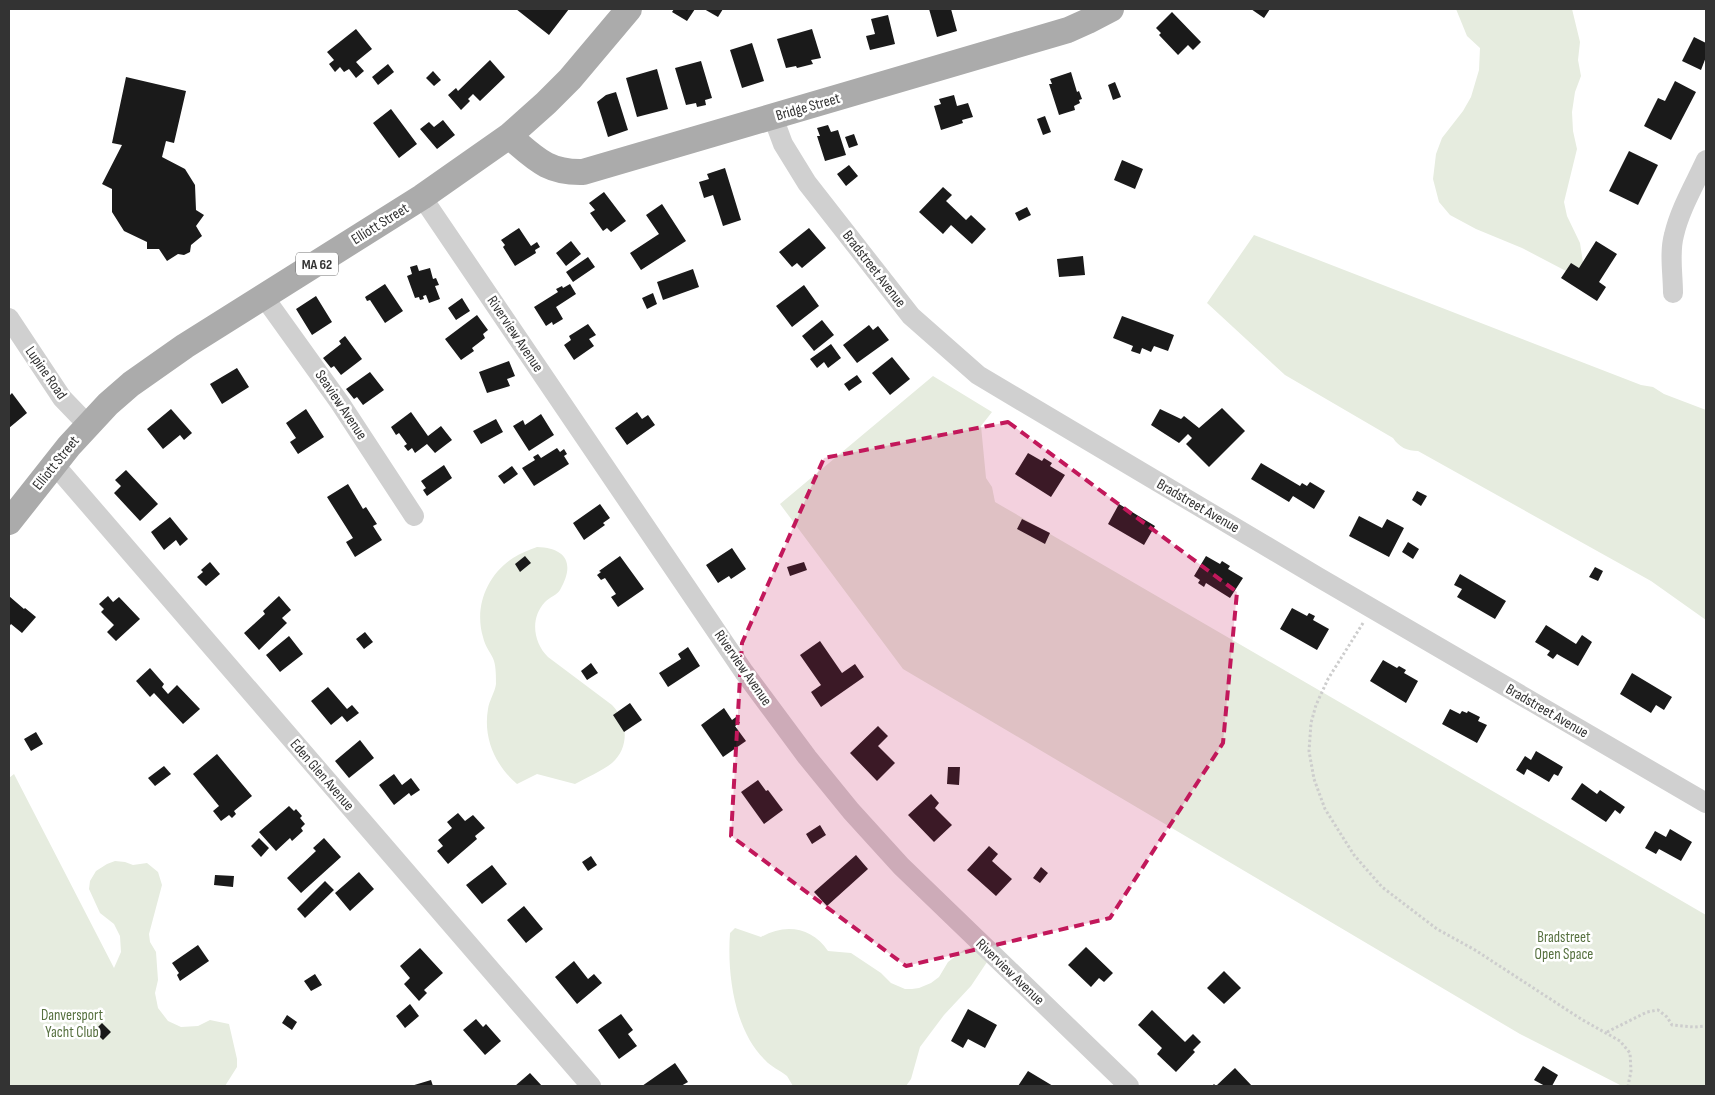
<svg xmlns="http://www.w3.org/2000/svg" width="1715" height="1095" viewBox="0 0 1715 1095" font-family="'Sofia Sans Condensed',sans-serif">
	<rect width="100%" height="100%" fill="#fff"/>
	<path fill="#e6ecdf" d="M1456,9H1572L1580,42L1578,60L1581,76L1575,92L1572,112L1573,131L1577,149L1564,202L1567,216L1580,243L1584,269L1566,271L1522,248L1476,229L1450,215L1439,202L1433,179L1436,154L1442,138L1463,111L1471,97L1479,70L1480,48L1467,36Z
		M1254,235L1641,385L1653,387L1664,394L1706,410V620L1651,581L1418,451C1407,451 1399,447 1393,438L1285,375L1207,303Z
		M933,376L992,412L981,426L986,478L992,487L995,502L1706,915V1086H1622L1520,1034L903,669L780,504Z
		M537,547C567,548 575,564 560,590C557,595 550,597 545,602C530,618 533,642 548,657L612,705C628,721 630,747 612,763C602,771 586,778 575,784L537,774L517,784C495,765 483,738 488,709C489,701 495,692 496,684C496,678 496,667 494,661C492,654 485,647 483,637C474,607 487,575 513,558C521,553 529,550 537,547Z
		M14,774L114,968L121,952L120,936L114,924L100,913L89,889L90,881L96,871L107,864L115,861L125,862L133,865L147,863L158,872L162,885L149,934L150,942L156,952L158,980L155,993L158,1008L168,1021L181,1027L198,1026L210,1020L229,1024L237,1059V1067L225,1086H9V778Z
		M735,928L761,937C785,923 812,927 828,951L851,953L881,973L891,983L905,989H912L919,988L931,983L939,977L948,962L965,949L976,946L987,962L971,986L944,1015L920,1047L911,1079L906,1086H793C791,1083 789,1079 787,1076C780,1070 771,1067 765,1060C734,1030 727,973 730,933Z"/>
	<path fill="#1a1a1a" d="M516,9H569L549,35Z
		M674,9H695L687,21L672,12Z
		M704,9H723L718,17Z
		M929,9H951L957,31L937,37Z
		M1251,9H1270L1264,18Z
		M1172,12L1201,42L1193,50L1188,45L1178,55L1159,35L1161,33L1156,28Z
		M888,15L895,44L870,50L866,36L875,34L871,19Z
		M356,29L372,49L356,62L364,71L356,78L349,69L344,72L340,67L335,72L329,64L334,60L327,52Z
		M812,29L821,58L811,60L813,64L797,68L796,66L786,68L777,39Z
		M1694,37L1706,43V57L1701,70L1682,61Z
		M752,43L764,81L742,88L730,50Z
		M490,60L505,77L480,101L473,94L468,99L470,101L461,110L448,95L456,88L458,91Z
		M701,61L712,98L705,100L706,105L697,107L696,103L686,105L675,68Z
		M388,64L394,72L378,85L372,77Z
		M657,69L668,109L637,117L626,78Z
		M433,71L441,80L434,86L426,78Z
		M1071,72L1077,92L1079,91L1082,99L1079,100L1080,103L1074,106L1075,110L1059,115L1049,84H1052L1050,79Z
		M126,77L186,91L174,143L166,141L162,157L185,169L195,185L196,210L204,215L196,226L202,236L191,245L190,252L184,255L178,254L167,261L159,249H147V242L124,231L112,212V189L102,184L122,145L112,143Z
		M1675,81L1696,92L1671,140L1644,126L1658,98L1665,101Z
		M1115,82L1121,97L1113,100L1108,85Z
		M616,92L628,130L608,137L597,102L606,95Z
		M954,95L957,106L968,103L973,117L962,120L963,123L941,130L934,106L941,104L939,99Z
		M391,109L417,144L399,158L373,123Z
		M1045,116L1051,132L1043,135L1037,119Z
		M443,120L455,135L437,149L420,129L429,122L434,127Z
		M828,125L831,132L838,130L846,155L825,161L817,136H820L817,128Z
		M854,134L858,145L849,148L845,137Z
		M1629,151L1658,165L1638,205L1609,191Z
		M1122,160L1143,169L1135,189L1114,180Z
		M849,165L858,176L846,186L837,174Z
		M725,168L741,220L723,226L713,195L704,198L699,182L709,179L707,174Z
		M943,187L952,195L946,201L966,220L971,215L986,229L972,244L951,225L943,234L919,212Z
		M604,192L626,221L611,232L607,228L603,231L590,213L595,210L589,203Z
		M662,204L686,241L641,270L630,253L659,234L646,215Z
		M1027,207L1031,215L1019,221L1015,213Z
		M519,228L531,246L537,242L540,247L535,250L536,253L515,266L503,247L505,245L501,240Z
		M809,228L826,248L802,268L797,263L792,267L779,252Z
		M571,241L581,254L566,266L556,253Z
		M1596,241L1617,254L1599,282L1606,287L1597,301L1561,278L1571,263L1579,268Z
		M1083,256L1085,275L1059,277L1057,259Z
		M588,257L595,267L573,282L566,272Z
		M417,265L419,271L430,268L433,279L436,278L439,285L435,286L440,299L429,303L426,295L423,296L424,299L420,300L419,297L415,298L407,276L412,274L410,267Z
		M693,269L699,287L663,300L657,282Z
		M385,284L403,311L385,323L370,300L367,301L365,297Z
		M570,284L576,294L556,307L563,319L553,325L552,322L546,326L534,307L558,292L556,289L562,286L563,288Z
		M804,285L819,306L792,327L776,306Z
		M653,293L657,304L647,309L642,298Z
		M316,296L332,322L312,335L296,309Z
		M462,298L470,311L456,320L448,308Z
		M477,315L488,330L483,334L485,338L472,348L474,351L461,360L445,339Z
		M1122,316L1174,335L1168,351L1154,346L1151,352L1142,348L1140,354L1131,351L1133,346L1113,338Z
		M822,320L834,335L814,351L802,336Z
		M588,324L596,335L589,339L594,346L574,360L564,345L571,340L569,336Z
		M869,325L873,330L878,326L889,340L857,363L843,345Z
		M345,336L362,359L341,375L334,366L331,368L323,358L341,344L339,341Z
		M831,344L841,358L828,368L824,362L817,368L810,359Z
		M892,357L910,379L890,395L872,373Z
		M509,361L515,376L507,379L510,386L487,393L479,372Z
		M237,368L249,387L222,404L210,384Z
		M370,372L384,390L363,405L357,397L354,399L346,389Z
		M857,375L862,382L849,391L844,384Z
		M12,393L27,413L9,428V396Z
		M1222,408L1245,431L1209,467L1186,444L1192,438L1188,434L1179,443L1151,425L1160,409L1181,419L1184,416L1199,428Z
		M171,409L192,433L184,440L180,435L163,449L147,429Z
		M306,409L324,437L298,454L290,442L296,438L286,423Z
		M411,412L428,436L441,426L452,440L435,453L427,444L415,453L412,448L408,451L404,446L407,444L399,433L396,435L391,427Z
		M637,412L642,419L648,415L655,425L627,445L615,428Z
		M541,414L554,435L529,451L513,426L523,420L525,425Z
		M496,419L503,432L481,444L473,431Z
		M557,448L560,452L564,449L567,454L564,456L569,464L534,486L522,468L535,460L533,457L538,454L541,458Z
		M1028,453L1042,461L1044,458L1052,463L1050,466L1065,475L1051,497L1015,474Z
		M1261,463L1300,486L1302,483L1307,486L1310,482L1325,491L1314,509L1293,496L1289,502L1251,479Z
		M444,465L452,478L427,496L423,490L426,488L421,481Z
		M512,466L518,474L504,484L498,476Z
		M126,470L158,504L140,521L114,493L121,486L115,480Z
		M348,484L363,509L366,507L377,524L373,526L382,540L355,557L346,542L353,538L327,497Z
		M1417,491L1427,496L1421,506L1412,500Z
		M600,504L610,518L603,523L605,525L584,540L573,523Z
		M1119,504L1155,526L1144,545L1108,524Z
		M1359,516L1382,528L1387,519L1404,528L1389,557L1349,536Z
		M170,517L188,539L180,546L176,540L164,550L151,532Z
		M1022,519L1050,533L1045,544L1017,529Z
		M1408,542L1419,549L1413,559L1402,552Z
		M732,548L746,569L731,579L729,576L718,583L706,565Z
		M525,556L531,563L520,572L515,564Z
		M620,556L644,589L618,607L611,597L616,594L605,578L601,580L597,575L601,572L599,571Z
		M1206,556L1220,564L1222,561L1230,566L1228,569L1243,578L1230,598L1206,583L1204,587L1198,583L1200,580L1194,576Z
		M210,562L220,574L206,586L197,577L203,572L201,570Z
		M804,562L807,570L790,576L787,567Z
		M1595,567L1603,571L1598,581L1589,577Z
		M1460,574L1506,601L1495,619L1457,597L1462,589L1454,585Z
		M9,596L24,609L25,608L36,617L22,633L11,624L9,627Z
		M108,596L113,602L119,597L140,619L116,641L107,632L114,625L101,612L104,609L99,604Z
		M279,596L291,610L282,618L287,623L259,650L244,633L265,614L263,611Z
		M1292,608L1307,616L1309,613L1315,616L1313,620L1329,629L1317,650L1280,629Z
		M1546,625L1576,644L1582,635L1592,642L1578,666L1557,654L1553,659L1547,655L1550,651L1535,642Z
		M365,632L373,642L364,649L356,639Z
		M289,636L303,654L280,672L266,655Z
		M820,641L842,673L855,664L864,677L821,707L811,692L821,685L800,655Z
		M688,647L700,666L668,687L659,673L681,659L678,654Z
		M1383,660L1397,668L1399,666L1406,670L1404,673L1418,681L1406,703L1370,681Z
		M591,663L598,673L587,680L581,671Z
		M150,668L164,684L162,687L168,694L177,685L200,709L183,724L154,693L150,697L136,681Z
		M1632,673L1672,697L1664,710L1656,705L1651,713L1620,694Z
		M328,687L347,709L352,705L359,713L347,722L342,716L331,725L311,701Z
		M630,703L642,720L624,732L613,715Z
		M724,708L732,720L736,717L740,723L735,726L746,741L723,757L701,725Z
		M1450,709L1460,714L1462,711L1467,713L1468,711L1480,717L1478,721L1487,725L1477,743L1442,724Z
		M878,726L888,736L878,746L895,763L877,781L850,753Z
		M36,732L43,744L31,751L24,739Z
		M360,740L374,758L349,778L335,761Z
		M1536,751L1563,767L1558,776L1554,774L1549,782L1527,769L1524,775L1516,770L1525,756L1531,760Z
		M217,754L252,796L234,811L236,814L232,818L229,815L221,821L213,811L219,806L193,774Z
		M164,766L171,774L155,786L148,778Z
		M948,767H960L959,785L947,784Z
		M394,774L402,785L411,778L420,790L411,796L409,793L394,805L379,785Z
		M758,780L766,791L768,790L783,810L764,824L741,792Z
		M1582,783L1597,794L1600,790L1625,807L1620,814L1615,810L1606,822L1571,799Z
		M931,794L939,803L935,808L952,825L934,842L908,815Z
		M289,806L294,811L296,809L302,816L300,818L305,824L301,828L303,831L292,841L290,838L276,851L259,832Z
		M458,813L465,821L473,815L485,828L475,836L477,839L448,864L437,851L443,846L438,840L452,828L447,822Z
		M820,825L826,835L812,844L806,834Z
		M1670,829L1692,842L1681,861L1659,849L1656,854L1645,848L1655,831L1666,837Z
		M259,838L269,848L261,857L251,846Z
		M324,838L341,857L301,893L287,878L316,851L313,848Z
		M989,846L998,854L992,861L1012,879L996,896L967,870Z
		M856,855L868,869L827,906L814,892Z
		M591,856L597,865L588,871L582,862Z
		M492,865L507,884L482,904L466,885Z
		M1041,867L1048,873L1040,883L1033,878Z
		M359,872L374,889L350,911L335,893Z
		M215,875L234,876L233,887L214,885Z
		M325,881L334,890L305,918L297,909Z
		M524,906L543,929L526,943L507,920Z
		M198,945L209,961L180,981L177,975L179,973L172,963Z
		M1086,947L1113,973L1104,982L1099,978L1091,987L1068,965Z
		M420,948L443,973L424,990L427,993L419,1001L404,984L410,978L400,966Z
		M574,961L588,979L594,974L602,983L577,1004L555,977Z
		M1224,971L1241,988L1224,1004L1207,988Z
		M315,974L322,985L311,991L304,981Z
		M410,1004L419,1016L405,1028L396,1016Z
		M968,1009L997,1025L985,1048L968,1039L963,1048L951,1041Z
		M1152,1010L1185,1042L1193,1034L1201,1042L1193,1050L1195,1052L1176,1072L1157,1054L1162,1048L1138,1025Z
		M621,1014L633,1030L628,1034L637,1046L619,1059L598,1030Z
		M287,1015L297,1022L292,1030L282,1023Z
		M476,1019L483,1027L486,1024L501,1041L485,1055L463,1030Z
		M102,1023L111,1032L103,1040L94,1031Z
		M675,1063L688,1082L681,1086H642Z
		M1543,1066L1558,1075L1552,1086H1545L1534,1080Z
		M1235,1068L1252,1086H1212L1214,1084L1216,1086Z
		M1028,1071L1053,1086H1018Z
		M530,1073L542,1086H515Z
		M431,1080L433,1086H411Z"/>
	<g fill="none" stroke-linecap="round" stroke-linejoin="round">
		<path stroke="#cdcdcd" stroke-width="3" stroke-dasharray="2.5 2.5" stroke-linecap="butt" d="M1363,623L1328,679L1316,705L1311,723L1309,751L1314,779L1325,809L1354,855L1382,887L1437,929L1475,950L1581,1019L1620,1041L1630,1053L1631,1071L1628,1086
			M1607,1032L1647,1012L1658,1010L1667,1017L1672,1025L1694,1027L1706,1026"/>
		<path stroke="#d0d0d0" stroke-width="20" d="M773,117L783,144L807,183L911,316L978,375L1318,577L1706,803
			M422,197L744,672L807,757L851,811L901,866L1129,1086
			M1673,293C1673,274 1669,253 1674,235C1680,209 1695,184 1706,160
			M264,297L340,403L414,516
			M9,318L62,398L88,425
			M54,464L591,1086"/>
		<path stroke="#ababab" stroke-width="26" d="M509,136C535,158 547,173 583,172L1068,30L1088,21L1111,9
			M9,522L69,446L108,404L131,384L185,346L422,197L509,136L546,103L570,79L629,9"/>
	</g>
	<path fill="#c2185b" fill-opacity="0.2" stroke="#c2185b" stroke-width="4" stroke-dasharray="10 6" stroke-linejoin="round" d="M1008,422L1237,592L1223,743L1110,918L906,966L731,836L742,643L824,458Z"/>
	<g text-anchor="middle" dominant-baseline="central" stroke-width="5" stroke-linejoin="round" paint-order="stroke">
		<rect fill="#fff" stroke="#707070" stroke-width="1" x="296" y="252.5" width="42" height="23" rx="4"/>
		<g font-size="14" font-weight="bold" fill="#333">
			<text x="317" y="264">MA 62</text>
		</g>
		<g font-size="15" fill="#333" stroke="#fff">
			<text transform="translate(808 107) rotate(-16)">Bridge Street</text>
			<text transform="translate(380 224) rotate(-32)">Elliott Street</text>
			<text transform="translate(874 269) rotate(52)">Bradstreet Avenue</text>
			<text transform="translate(515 334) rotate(56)">Riverview Avenue</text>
			<text transform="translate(46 373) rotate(55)">Lupine Road</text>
			<text transform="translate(341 405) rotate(56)">Seaview Avenue</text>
			<text transform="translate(56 463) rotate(-51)">Elliott Street</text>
			<text transform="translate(1198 506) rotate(30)">Bradstreet Avenue</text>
			<text transform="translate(743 668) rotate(55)">Riverview Avenue</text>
			<text transform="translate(1547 711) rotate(30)">Bradstreet Avenue</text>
			<text transform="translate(322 775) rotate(49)">Eden Glen Avenue</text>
			<text transform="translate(1010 972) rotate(44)">Riverview Avenue</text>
		</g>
		<g font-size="15" fill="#56703f" stroke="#fff">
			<text x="1564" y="937">Bradstreet<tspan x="1564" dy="17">Open Space</tspan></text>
			<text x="72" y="1015">Danversport<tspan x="72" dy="17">Yacht Club</tspan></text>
		</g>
	</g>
	<rect width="1715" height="1095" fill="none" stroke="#333333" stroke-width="20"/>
</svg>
